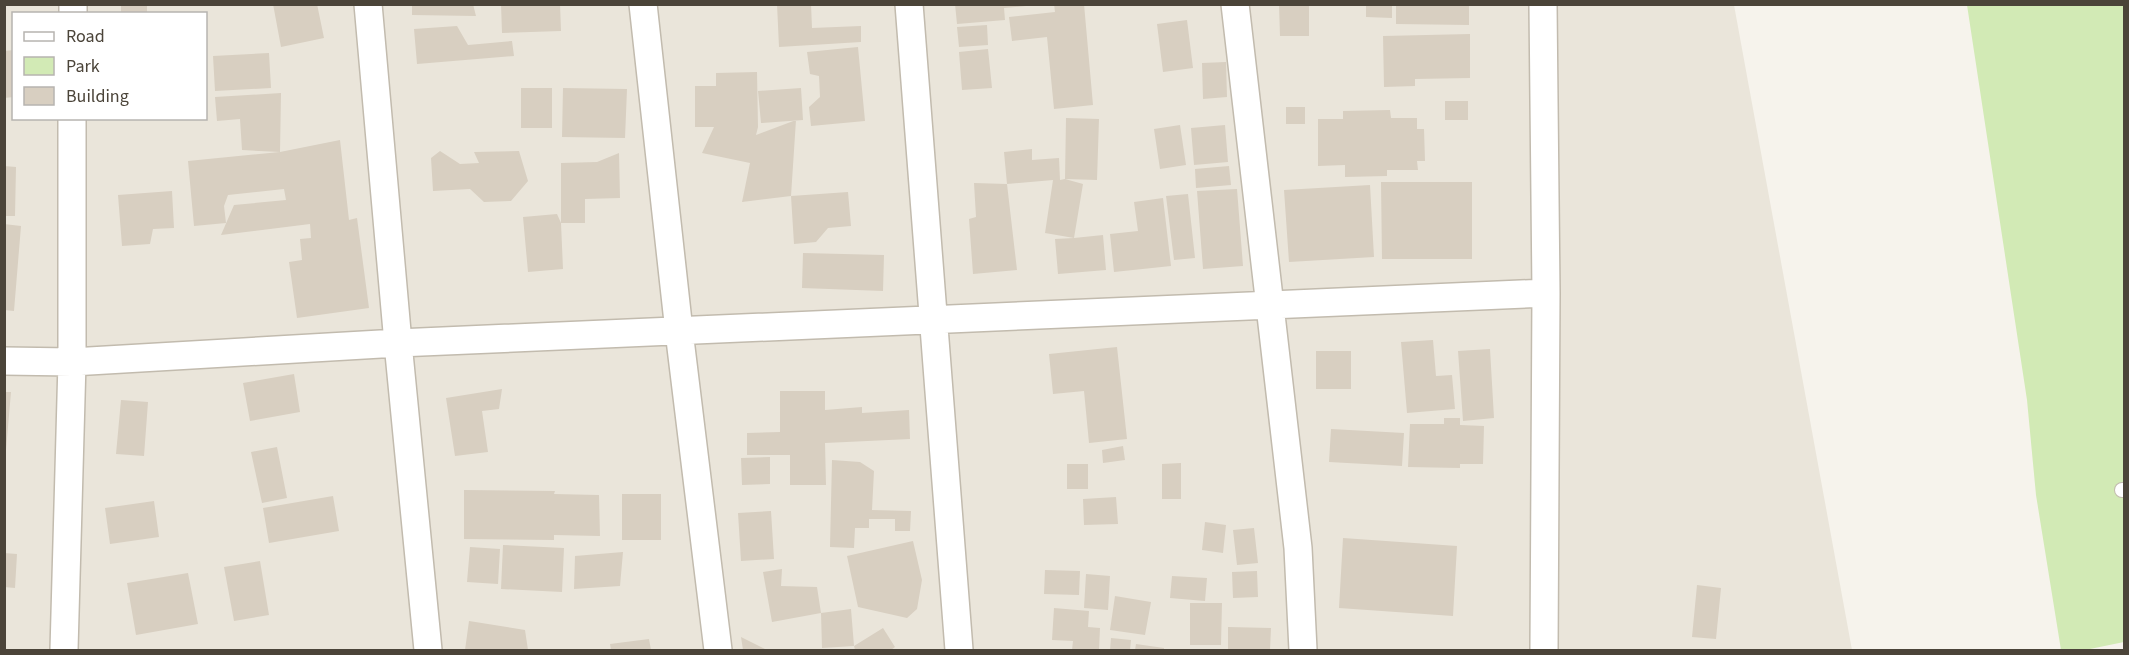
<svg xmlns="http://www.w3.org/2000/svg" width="2129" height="655" viewBox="0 0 2129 655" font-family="'Source Sans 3',sans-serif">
	<rect width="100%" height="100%" fill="#f6f3ec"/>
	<path fill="#eae5da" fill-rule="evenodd" d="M4,5H1734L1852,650H5ZM14,14H206V118H14Z"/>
	<path fill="#d2eab5" d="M1967,5H2124V642L2085,650H2061L2036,495L2027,400Z"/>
	<path fill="#d8cfc1" d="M121,4H147V14H121Z
		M273,4H317L324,38L281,47Z
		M412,4H473L476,16L412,15Z
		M501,4H560L561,31L502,33Z
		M777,4H811L812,28L861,26V42L779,47Z
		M955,4H1026V6L1004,8L1005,20L957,24Z
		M1054,4H1084L1093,105L1054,109L1047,37L1012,41L1009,17L1055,12Z
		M1279,4H1309V36H1280Z
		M1366,4H1392V18L1366,17Z
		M1396,4H1469V25L1396,24Z
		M1187,20L1193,68L1163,72L1157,24Z
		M987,25L988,45L959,47L957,27Z
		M457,26L468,45L512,41L514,56L417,64L414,29Z
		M1470,34V78L1415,79V86L1384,87L1383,36Z
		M858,47L865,121L811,126L809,107L820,97L819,76L810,74L807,52Z
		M988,49L992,88L962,90L959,52Z
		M14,50V97L4,98V51Z
		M269,53L271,88L215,91L213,56Z
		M1226,62L1227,97L1203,99L1202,63Z
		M757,72L758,127L756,135L796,120L791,196L742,202L750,163L702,153L714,127H695V86H716V73Z
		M521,88H552V128H521Z
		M563,88L627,89L625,138L562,137Z
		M801,88L803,120L761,123L758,91Z
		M281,93L280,152L242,150L240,119L217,121L215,97Z
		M1445,101H1468V120H1445Z
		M1286,107H1305V124H1286Z
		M1390,110L1391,118H1417V129H1424L1425,161H1417L1418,170H1387V176L1345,177V165L1318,166V119H1343V111Z
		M1066,118L1099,119L1097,180L1065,179L1083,184L1074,238L1103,235L1106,270L1058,274L1055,239L1074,238L1045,233L1053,180L1007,184L1004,152L1032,149V160L1059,158L1060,180L1065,179Z
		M1180,125L1186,165L1160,169L1154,129Z
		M1225,125L1228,162L1194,165L1191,128Z
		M340,140L349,220L357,218L369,308L297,318L289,262L302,260L300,239L311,238L310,224L221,235L234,205L286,200L284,189L228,195L224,206L226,223L194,226L188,161L280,152Z
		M440,151L460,164L479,163L474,152L519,151L528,181L511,201L484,202L470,189L433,191L431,158Z
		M619,153L620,198L585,199V223H561L563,269L528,272L523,217L557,214L561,223V163L597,162Z
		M4,166L16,167L15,216H4Z
		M1229,166L1231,185L1196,188L1195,169Z
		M1381,182H1472V259H1382Z
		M974,183L1007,184L1017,270L973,274L969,219L976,217Z
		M1370,185L1374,257L1289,262L1284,190Z
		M1237,189L1243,266L1203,269L1197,191Z
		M172,191L174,228L153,229L150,244L122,246L118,195Z
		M848,192L851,226L828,228L816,242L794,244L791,196Z
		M1188,194L1195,258L1174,260L1166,196Z
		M1163,198L1171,266L1114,272L1110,234L1138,231L1134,202Z
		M4,224L21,226L14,311L4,310Z
		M803,253L884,255L883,291L802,288Z
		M1433,340L1436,376L1452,375L1455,409L1407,413L1401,342Z
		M1117,347L1127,439L1089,443L1084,391L1053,394L1049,354Z
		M1490,349L1494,418L1463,421L1458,351Z
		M1316,351H1351V389H1316Z
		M294,374L300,412L250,421L243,383Z
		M502,389L499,409L482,411L488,452L455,456L446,398Z
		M780,391H825V410L862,407V413L909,410L910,439L825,443L826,485H790V455H747V433L780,432Z
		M4,392H11L6,450H4Z
		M121,400L148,402L144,456L116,454Z
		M1444,418H1460V425L1484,426L1483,464H1460V468L1408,467L1410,424H1444Z
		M1331,429L1404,433L1402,466L1329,462Z
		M1123,446L1125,460L1103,463L1102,450Z
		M277,447L287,498L262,503L251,452Z
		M770,457V484L742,485L741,458Z
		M832,460L860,462L874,471L872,510L911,511L910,531H895V519H869V528H855L854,548L830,547Z
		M1181,463V499H1162V464Z
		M1067,464H1088V489H1067Z
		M464,490L555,491L554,494L599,495L600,536L554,535V540L464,539Z
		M622,494H661V540H622Z
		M333,496L339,531L269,543L263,508Z
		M1116,497L1118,524L1084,525L1083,499Z
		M154,501L159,537L110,544L105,508Z
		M771,511L774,559L741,561L738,513Z
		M1205,522L1226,525L1223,553L1202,550Z
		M1254,528L1258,563L1237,565L1233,530Z
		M1343,538L1457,546L1453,616L1339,608Z
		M913,541L922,580L917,609L907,618L858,607L847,556Z
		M503,545L564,548L562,592L501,589Z
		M470,547L500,549L498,584L467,582Z
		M623,552L620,586L574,589L575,556Z
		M4,553L17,554L15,588L4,587Z
		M260,561L269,615L234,621L224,567Z
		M782,569L781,586L817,587L821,613L772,622L763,572Z
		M1045,570L1080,571L1079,595L1044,594Z
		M1257,571L1258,597L1233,598L1232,572Z
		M188,573L198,624L136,635L127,583Z
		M1086,574L1110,576L1108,610L1084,608Z
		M1172,576L1207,578L1205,601L1170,598Z
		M1697,585L1721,588L1716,639L1692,637Z
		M1115,596L1151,602L1145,635L1110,630Z
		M1190,603H1222L1221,645H1190Z
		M1054,608L1089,611L1088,627L1100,628L1099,650H1072L1073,641L1052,640Z
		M851,609L854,646L822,648L821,613Z
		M469,621L525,630L528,650H465Z
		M1228,627L1271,628L1270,650H1228Z
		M883,628L895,647L891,650H855L854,646Z
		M741,637L767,650H743Z
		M1111,638L1131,640L1130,650H1110Z
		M649,639L651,650H611L610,644Z
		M1136,644L1164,648V650H1135Z"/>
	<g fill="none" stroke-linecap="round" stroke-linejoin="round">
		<defs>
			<path id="service" d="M2122,490H2124"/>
			<path id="minor" d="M368,4L398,343L428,650
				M643,4L679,331L718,650
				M909,4L959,650
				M1235,4L1298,548L1303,650
				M1543,4L1546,293L1544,650
				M73,14V4
				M4,361L72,362L398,343L1546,293
				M64,650L72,362V118"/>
		</defs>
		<use href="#service" stroke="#c2bbae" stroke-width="16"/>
		<use href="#minor" stroke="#c2bbae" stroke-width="30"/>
		<use href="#service" stroke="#fff" stroke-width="14"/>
		<use href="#minor" stroke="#fff" stroke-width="27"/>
	</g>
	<rect width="2129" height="655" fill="none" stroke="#4b4439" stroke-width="12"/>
	<rect x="12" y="12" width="195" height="108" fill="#ffffff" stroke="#b7b4b0" stroke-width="1.5"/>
	<rect x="24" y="32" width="30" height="9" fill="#ffffff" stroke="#b7b4b0" stroke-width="1.5"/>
	<text x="66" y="42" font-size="18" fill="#4b4439">Road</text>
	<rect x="24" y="57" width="30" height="18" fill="#d2eab5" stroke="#b7b4b0" stroke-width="1.5"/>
	<text x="66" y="72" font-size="18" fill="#4b4439">Park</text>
	<rect x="24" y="87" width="30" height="18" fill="#d8cfc1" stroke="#b7b4b0" stroke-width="1.5"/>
	<text x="66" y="102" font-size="18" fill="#4b4439">Building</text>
</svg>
